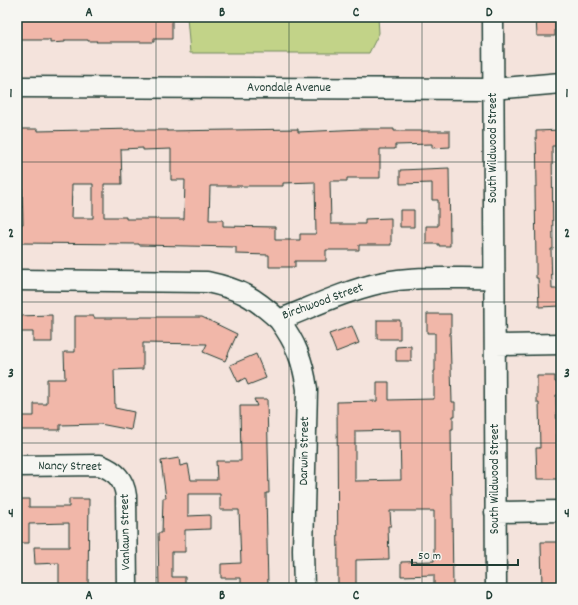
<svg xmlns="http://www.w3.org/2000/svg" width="578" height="605" viewBox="0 0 578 605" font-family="Dekko,sans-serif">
	<rect width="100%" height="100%" fill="#f4e3dc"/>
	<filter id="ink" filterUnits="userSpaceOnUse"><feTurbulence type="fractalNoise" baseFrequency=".025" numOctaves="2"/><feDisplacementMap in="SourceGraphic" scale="8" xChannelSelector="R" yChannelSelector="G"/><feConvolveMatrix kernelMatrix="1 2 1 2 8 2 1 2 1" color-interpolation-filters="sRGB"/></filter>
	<g filter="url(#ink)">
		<path fill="#c2d388" stroke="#70885e" d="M187,17H378L379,33L369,53H190Z"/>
		<path fill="#f1b7a9" stroke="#1f3d34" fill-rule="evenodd" d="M17,17H172V39H154V42H96L97,41H88V40H65V42L50,43V40H17Z
			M536,17H555V36H537Z
			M17,129H38V131L135,129V130H167V131L298,129V132L362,129H394V131H450V147L432,148V144L395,145V149H380V178H347V181H330L331,224H365V219L391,218V245H359V250H326V261H295V267H269V255L236,254V247L139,245V244L17,243V224H23L22,183H17ZM143,148V150L171,149V180H185L184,219H126V217H104V184H122L121,149ZM315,182L316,234H300V240H275V227L223,226V220H209L210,186H283V183ZM72,184H93V218H71Z
			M561,130V146H552L553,249H551L552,289H561V306L539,307L538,278H536V264L535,186H537L536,131Z
			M449,168L450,246H439V244H426V226H438V200H432V183L400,184V170Z
			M400,210H414V227H400Z
			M427,314H451V333H450L452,402H455V416H453V429H451L453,588H434V575L401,576V562L434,561V511H390L391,526H388L389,559L356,560V587H338L337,402L377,401V382H389V400L434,399V371H435V333H427ZM400,430L401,480L355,481V431Z
			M52,315V342H33V332H17V316Z
			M75,316H94V318H140V317H202L237,334L225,361L203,352L207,344L143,343V369L114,370L115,408L134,412L131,430L100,424L60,425V430H17V416H34V404H47V379H65L64,352H75Z
			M377,320H400V339H377Z
			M352,326L359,343L336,352L329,334Z
			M411,346V361H396V347Z
			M256,354L266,378L248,385L245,378L238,382L230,365Z
			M537,376H555V382H561V395H556L557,448H561V479H537L536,448H540L539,403H537Z
			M254,399H267L269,493H266L268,588H241V578H221V564L241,563L239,510H220V494H188V516L210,515V529L185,530V552H172V577H185V588H159L158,533H162L163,498H166L161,461L179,458L180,466L188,464L191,480H217L216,461H241L240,406H257Z
			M17,499H29V507H69V499H89L88,588H59V563L35,564L34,547H69V523L29,524V543H17Z
			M541,542H561V588H542Z"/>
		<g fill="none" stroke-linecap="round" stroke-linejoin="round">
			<defs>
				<path id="minor" d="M493,17L496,588
					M17,87L493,89L561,83
					M17,280L207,282C240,289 254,297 279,320C312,307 345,291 380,283C417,275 457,279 494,278
					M279,320C296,343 303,361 307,389L303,550L304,588
					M495,345L561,344
					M17,466L100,465C115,471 124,479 126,496L127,588
					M495,512L561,511"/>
			</defs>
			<use href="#minor" stroke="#1f3d34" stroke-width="23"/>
			<use href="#minor" stroke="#f6f6f2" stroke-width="20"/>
		</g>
	</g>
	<path fill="none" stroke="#1f3d34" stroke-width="1" stroke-opacity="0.55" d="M156,17V588M289,17V588M422,17V588M17,162H561M17,302H561M17,443H561"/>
	<g text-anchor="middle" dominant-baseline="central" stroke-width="3.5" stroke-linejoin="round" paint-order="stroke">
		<g font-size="13" fill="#1f3d34" stroke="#f6f6f2">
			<text x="289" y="88">Avondale Avenue</text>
			<text transform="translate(493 148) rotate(-90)">South Wildwood Street</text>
			<text transform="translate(323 302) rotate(-20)">Birchwood Street</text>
			<text transform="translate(305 451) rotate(-89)">Darwin Street</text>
			<text transform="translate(70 467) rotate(1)">Nancy Street</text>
			<text transform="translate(495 479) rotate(-90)">South Wildwood Street</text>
			<text transform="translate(126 532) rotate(-91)">Vanlawn Street</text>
		</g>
	</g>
	<rect width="578" height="605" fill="none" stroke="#f6f6f2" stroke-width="44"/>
	<path d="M412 559v6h106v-6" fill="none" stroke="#1f3d34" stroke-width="2"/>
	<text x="418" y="559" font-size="12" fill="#1f3d34" stroke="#f6f6f2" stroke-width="3" paint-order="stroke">50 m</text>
	<rect x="22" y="22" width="534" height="561" fill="none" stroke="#1f3d34" stroke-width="1.5"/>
	<g font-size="13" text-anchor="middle" font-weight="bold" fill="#1f3d34">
		<text x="89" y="16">A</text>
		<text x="222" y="16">B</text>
		<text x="356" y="16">C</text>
		<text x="489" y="16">D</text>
		<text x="11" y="97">1</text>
		<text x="567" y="97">1</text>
		<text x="11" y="237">2</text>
		<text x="567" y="237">2</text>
		<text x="11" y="377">3</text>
		<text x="567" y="377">3</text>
		<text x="11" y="517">4</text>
		<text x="567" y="517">4</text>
		<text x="89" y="599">A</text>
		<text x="222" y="599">B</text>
		<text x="356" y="599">C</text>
		<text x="489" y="599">D</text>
	</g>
</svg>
